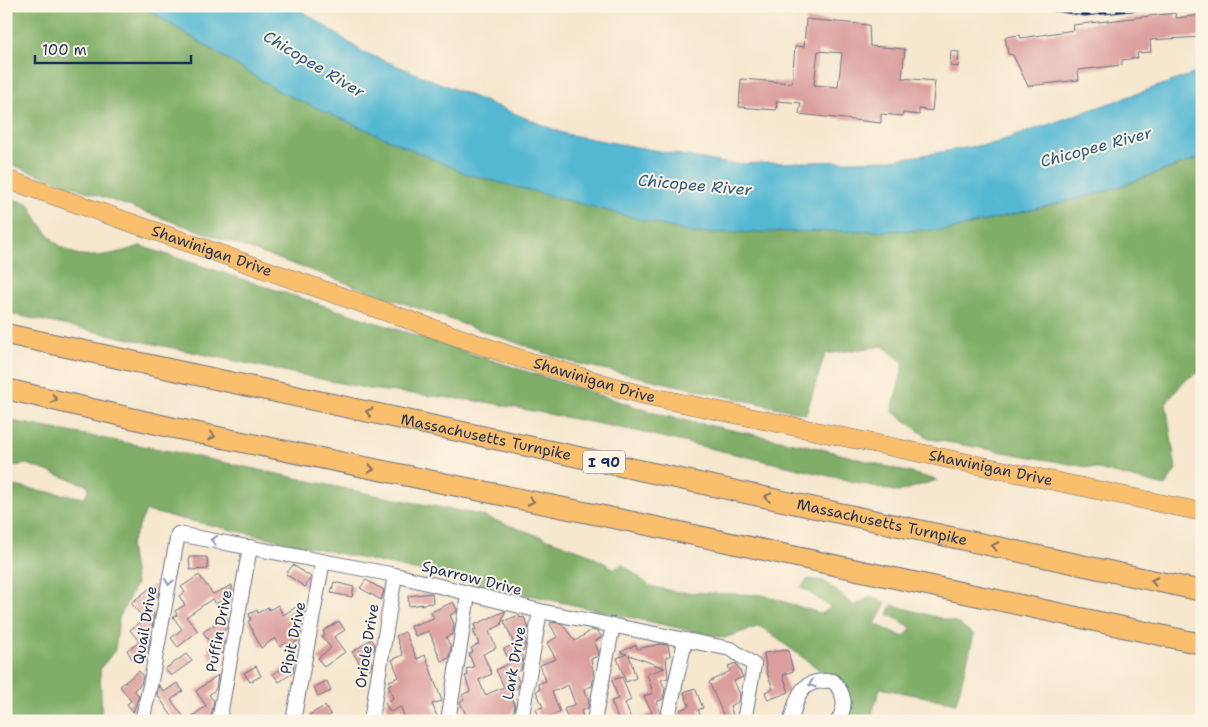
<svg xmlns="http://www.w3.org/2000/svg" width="1208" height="727" viewBox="0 0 1208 727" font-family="'Shantell Sans',sans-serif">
	<rect width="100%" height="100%" fill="#fcf5e5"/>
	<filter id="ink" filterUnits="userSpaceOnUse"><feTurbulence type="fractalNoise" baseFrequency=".02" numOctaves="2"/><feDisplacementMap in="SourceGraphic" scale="10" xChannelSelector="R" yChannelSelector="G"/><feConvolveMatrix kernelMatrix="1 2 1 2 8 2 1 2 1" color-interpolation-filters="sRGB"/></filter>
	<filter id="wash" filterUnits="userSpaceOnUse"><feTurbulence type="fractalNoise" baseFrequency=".0096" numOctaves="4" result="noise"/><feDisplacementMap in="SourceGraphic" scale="20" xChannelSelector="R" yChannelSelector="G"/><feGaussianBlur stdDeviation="1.12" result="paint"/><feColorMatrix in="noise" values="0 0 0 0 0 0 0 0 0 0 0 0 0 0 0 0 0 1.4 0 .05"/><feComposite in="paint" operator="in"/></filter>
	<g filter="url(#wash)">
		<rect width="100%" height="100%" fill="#f6e7ce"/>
		<path fill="#80ae67" stroke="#4e6e62" d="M6,6H142L280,92L949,230L1100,193L1202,157V371L1186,379L1166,403L1176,470L1165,486L1098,469L930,439L892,411L904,363L883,346L825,354L806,414L571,362L6,163Z
			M6,197L29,204C58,260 82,265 140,246L664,416L818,448L937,480L898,492L636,431L486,402L369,389L6,313Z
			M6,420L180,453L375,495L480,515L584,552L615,569L622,564L650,586L677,592L763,595L822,614L831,607L801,587L808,579L824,581L854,606L871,596L886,603L875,624L904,637L912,628L888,614L892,605L958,623L974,635L956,703L880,688L870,721H842L847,690L760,626L724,638L146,511L130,546L136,584L119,618L115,650L100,669L102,721H6V487L14,486L85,498L89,486L27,464L6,467Z"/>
		<path fill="#54b8d3" stroke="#387498" d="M142,6H295L363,52L565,134L730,164L892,160L995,143L1202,71V157L1100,193L949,230L692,233L467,174L280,92Z"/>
		<g id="blocks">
			<path fill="#db9e9c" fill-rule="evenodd" d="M1175,13L1176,18L1202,15V37L1150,40L1151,52L1137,53L1138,58L1122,60V65L1078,70L1079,80L1028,86L1013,55L1008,54L1005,37L1020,35L1021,38L1074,30L1073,25Z
				M806,19L869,25L870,46L905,49L902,78L935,81L932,111L919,109V115L903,113V116L881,114V123L799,114L801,103L777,101L776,110L739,107L741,79L792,83L795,46L804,47ZM818,51L842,53L838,87L814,85Z
				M951,51L959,52L958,67L950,66Z
				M189,557H207L208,569L190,570Z
				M293,565L311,577L305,587L286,574Z
				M199,575L213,594L232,585V595L215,604L212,599L186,617L198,631L178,647L171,638L182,629L173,617L177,615L175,611L185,605L179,596L185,592L181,587Z
				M366,580L384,590L381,600L360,588Z
				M334,582L354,587L352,597L331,593Z
				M154,585L159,591L158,596L147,604L154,614L152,628L145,633L150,640L148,651L132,659L127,650L140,642L130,630L144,619L131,603Z
				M432,593L433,603L409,606L408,596Z
				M453,602L457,609L456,612L450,615L454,624L453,634L446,637L451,647L449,658L441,661L429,631L415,636L411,626L434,618L431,612Z
				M278,605L283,615L298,606L305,612L297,618L302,626L299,640L289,646L287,643L280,647L275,638L261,648L248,621L251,620L249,614L257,610L258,613L268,607L269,610Z
				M505,611L501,625L489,631L496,648L483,654L492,674L479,680L485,695L504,687L496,670L510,663L504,649L514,644L504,621L519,615L520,618L524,617L528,627V629L522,632L526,641L524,650L520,652L523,658L521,670L515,672L519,682L518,688L509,691L515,706L514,710L512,713L493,720L492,717L483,721H469L460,702L464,699L462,695L470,691L465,676L468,675L466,669L474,667L469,654L473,652L471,648L479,644L473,630L476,629L474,625Z
				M226,617L228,620L227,628L220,633L224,641L222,653L211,659L206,651L213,647L203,632Z
				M339,621L345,630L334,637L345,652L324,667L318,658L331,648L322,637L325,635L323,631Z
				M552,622L562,624L575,641L592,630L598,632L602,637L594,642L599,652L598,656L591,659L594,676L592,686L584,689L589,700L588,708L581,711L585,721H569L564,709L575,704L568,685L552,692L560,712L540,720L536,709L543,707L536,691L540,689L538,684L546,681L540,665L556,659L547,643L557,637L550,624Z
				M405,632L417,659L425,655L442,701L432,704L439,721H406L401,707L390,712L385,703L393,698L388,685L391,684L389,681L399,677L392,660L403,655L396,636Z
				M371,639L375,644L374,650L367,655L372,662L371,668L366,672L352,652Z
				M660,644L668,645L670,656L666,657L668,678L661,680L665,689L663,699L657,702L660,711L658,721H634L652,713L644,696L653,693L647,674L665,668L629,655L636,678L626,682L617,658L627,654L620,652L636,645L637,649Z
				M788,650L793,671L783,675L789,692L768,700L765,692L773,689L767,673L764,653Z
				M186,654L192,661L171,676L165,669Z
				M294,661L293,673L279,682L273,674Z
				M736,663L743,677L734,681L740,694L738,702L730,706L735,721H726L709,682L730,671L728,666Z
				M256,666L261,676L250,682L244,673Z
				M139,671L143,676L141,684L134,690L139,696L133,712L127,704L131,701L120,686Z
				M218,675L216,689L209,695L214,701L211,716L204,721H186L206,706L196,691Z
				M622,677L631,700L625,703L632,721H619L611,701L618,699L612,680Z
				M327,681L331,691L318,697L314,687Z
				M177,683L183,691L171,700L184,717L179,721H175L157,694L159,685L164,692Z
				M695,688L703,708L698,710L703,721H676L677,715L682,714L680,710L689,706L684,692Z
				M325,706L331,715L321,721H313L309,715Z"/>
		</g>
	</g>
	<g filter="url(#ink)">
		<use href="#blocks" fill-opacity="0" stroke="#686f85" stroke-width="1"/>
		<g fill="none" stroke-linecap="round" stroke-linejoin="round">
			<defs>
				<path id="minor" d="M142,721L151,681L178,534L395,575L540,611L731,649L754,665L744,721
					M219,721L250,547
					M293,721L323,561
					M371,721L395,575
					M448,721L468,595
					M521,721L540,611
					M594,721L613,625
					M667,721L685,641
					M791,721C798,693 801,679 833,681C845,694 847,705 838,721"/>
				<g id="major">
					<path id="s1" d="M6,179L512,356L639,394L1202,512"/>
				</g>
				<g id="highway">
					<path id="s2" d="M6,334L1202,591"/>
					<path d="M6,389L174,428L633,522L1202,644"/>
				</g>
			</defs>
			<use href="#minor" stroke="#686f85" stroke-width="16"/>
			<use href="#major" stroke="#686f85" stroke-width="19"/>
			<use href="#highway" stroke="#686f85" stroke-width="22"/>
			<use href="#minor" stroke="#fff" stroke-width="14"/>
			<use href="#major" stroke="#f9bf6d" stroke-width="18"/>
			<use href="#highway" stroke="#f9bf6d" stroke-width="20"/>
			<defs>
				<path id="rail" d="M1036,6L1085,14L1159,6"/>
			</defs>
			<use href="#rail" stroke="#1b2f5e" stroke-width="5"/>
			<use href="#rail" stroke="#fcf5e5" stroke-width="3" stroke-dasharray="9" stroke-linecap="butt"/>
		</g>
		<defs><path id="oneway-chevron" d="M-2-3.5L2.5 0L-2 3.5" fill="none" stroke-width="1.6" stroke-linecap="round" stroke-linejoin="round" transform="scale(1.25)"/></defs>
		<g stroke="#7f7065">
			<use href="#oneway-chevron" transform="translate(54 399) rotate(13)"/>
			<use href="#oneway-chevron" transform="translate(369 412) rotate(-168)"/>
			<use href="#oneway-chevron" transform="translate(212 436) rotate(12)"/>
			<use href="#oneway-chevron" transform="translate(371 469) rotate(11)"/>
			<use href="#oneway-chevron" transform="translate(768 497) rotate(-169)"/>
			<use href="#oneway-chevron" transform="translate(531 501) rotate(11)"/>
			<use href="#oneway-chevron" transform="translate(995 546) rotate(-168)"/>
			<use href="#oneway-chevron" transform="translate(1154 581) rotate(-168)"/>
		</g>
		<g stroke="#8d97ae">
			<use href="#oneway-chevron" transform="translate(214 540) rotate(-170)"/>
			<use href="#oneway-chevron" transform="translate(169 582) rotate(100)"/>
			<use href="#oneway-chevron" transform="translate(812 684) rotate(159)"/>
		</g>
	</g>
	<g text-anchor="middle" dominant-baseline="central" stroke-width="4" stroke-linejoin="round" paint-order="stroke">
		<rect fill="#fcf5e5" stroke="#5e6a86" stroke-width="1" x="583" y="450.5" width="42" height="23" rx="4"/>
		<g font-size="14" font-weight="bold" fill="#1b2f5e">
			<text x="604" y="462">I 90</text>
		</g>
		<g font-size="15" fill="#1b2f5e" stroke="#fcf5e5">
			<text stroke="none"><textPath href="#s1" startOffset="218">Shawinigan Drive</textPath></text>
			<text stroke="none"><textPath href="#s1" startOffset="622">Shawinigan Drive</textPath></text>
			<text stroke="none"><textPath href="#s2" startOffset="491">Massachusetts Turnpike</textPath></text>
			<text stroke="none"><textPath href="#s1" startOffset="1028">Shawinigan Drive</textPath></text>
			<text stroke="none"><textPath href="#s2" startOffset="896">Massachusetts Turnpike</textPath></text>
			<text transform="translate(472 578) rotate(14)">Sparrow Drive</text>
			<text transform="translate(145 625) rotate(-80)">Quail Drive</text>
			<text transform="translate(219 631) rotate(-79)">Puffin Drive</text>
			<text transform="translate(293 638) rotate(-78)">Pipit Drive</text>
			<text transform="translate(367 646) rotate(-81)">Oriole Drive</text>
			<text transform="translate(514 663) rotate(-80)">Lark Drive</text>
		</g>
		<g font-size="16" font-style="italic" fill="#2c5881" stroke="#fcf5e5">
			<text transform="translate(314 64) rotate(31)">Chicopee River</text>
			<text transform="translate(1096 147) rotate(-15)">Chicopee River</text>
			<text transform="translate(695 185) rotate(5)">Chicopee River</text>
		</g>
	</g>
	<rect width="1208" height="727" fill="none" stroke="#fcf5e5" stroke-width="25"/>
	<path d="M35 55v8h156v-8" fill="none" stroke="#1b2f5e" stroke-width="2.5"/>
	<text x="42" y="55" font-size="15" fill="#1b2f5e" stroke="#fcf5e5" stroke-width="4" paint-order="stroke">100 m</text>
</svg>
